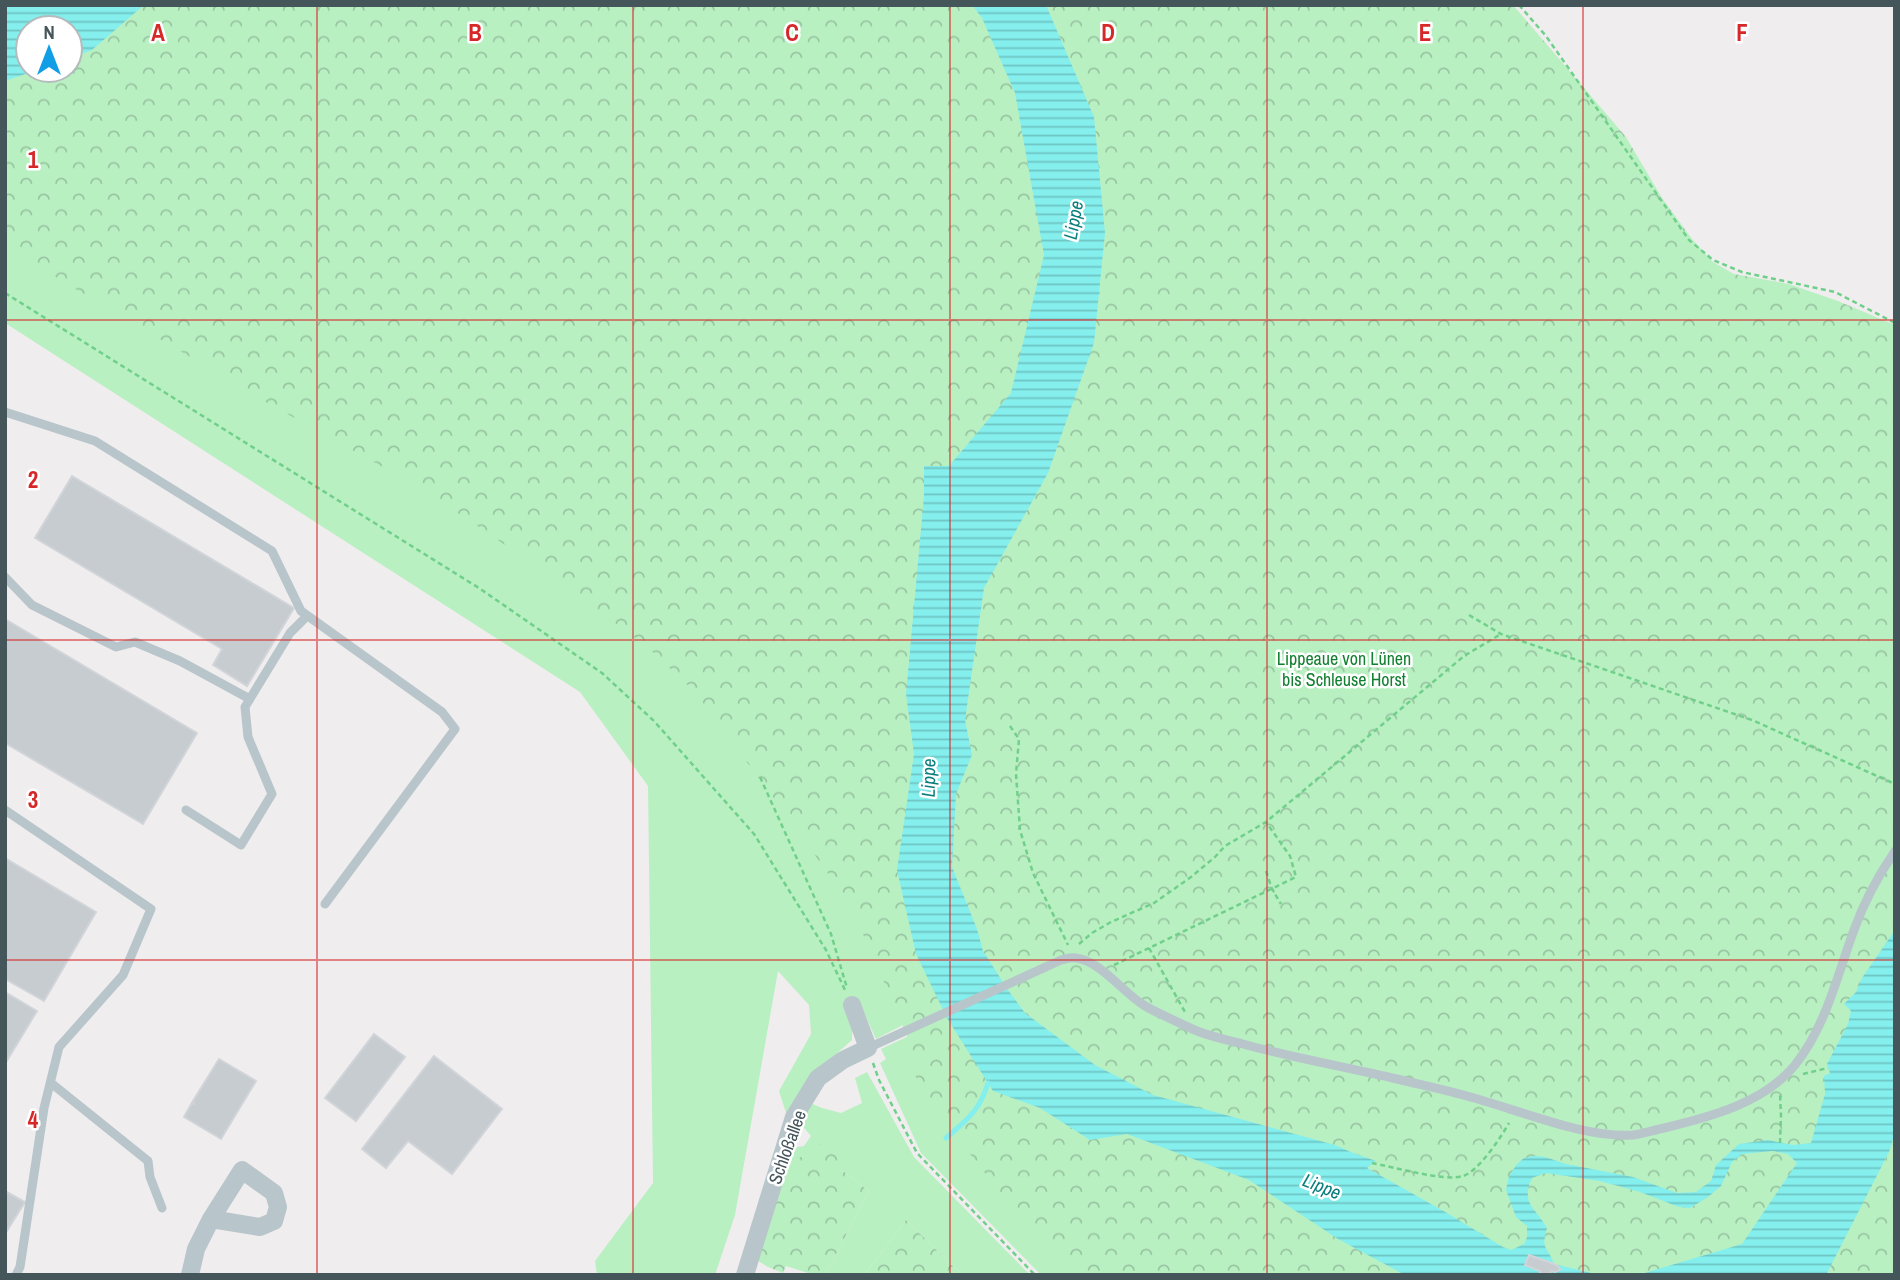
<svg xmlns="http://www.w3.org/2000/svg" width="1900" height="1280" viewBox="0 0 1900 1280" font-family="'Archivo Narrow',sans-serif">
	<defs>
		<pattern id="forest-crowns" width="20" height="18" patternUnits="userSpaceOnUse" patternTransform="scale(1.75)"><rect width="20" height="18" fill="#b9f0c2"/><path d="M2 6a3 3 0 1 1 6 0M12 15a3 3 0 1 1 6 0" fill="none" stroke="#98c5a1"/></pattern>
		<pattern id="water-rules" width="6" height="5" patternUnits="userSpaceOnUse" patternTransform="scale(1.75)"><rect width="6" height="5" fill="#84efed"/><path d="M0 2.5h6" fill="none" stroke="#6ec4c3"/></pattern>
	</defs>
	<rect width="100%" height="100%" fill="#f0edee"/>
	<path fill="#b9f0c2" d="M70,70L633,221L903,1025L876,1039L860,1004L844,1009L852,1029V1040L808,1079L786,1113L779,1091L811,1034L809,1005L778,971L735,1215L715,1275H597L595,1261L653,1183L648,786L580,692L5,323V81Z
		M947,1018L1405,1275H1041L921,1153L880,1063L886,1059L881,1049Z
		M867,1072L914,1157L1030,1275H962L906,1220L864,1275H825L869,1191L842,1170L811,1159L781,1175L791,1148L804,1146L811,1136L798,1121L808,1102L822,1108L841,1113L862,1103L855,1078Z"/>
	<path fill="url(#forest-crowns)" fill-rule="evenodd" d="M5,5H1513L1626,137L1662,198L1692,239L1713,262L1734,274L1789,284L1838,301L1895,325V1275H1079L1010,1205L922,1093L911,1064L907,1036L865,938L837,886L776,801L694,691L645,645L569,589L470,521L410,482L269,404L5,247ZM28,28H70V70H28Z
		M820,1143L841,1153L842,1170L869,1191L825,1275H814L786,1266L783,1273L768,1267L755,1259L781,1175L800,1157L811,1159Z
		M906,1220L962,1275H864Z"/>
	<path fill="url(#water-rules)" d="M8,5H144L92,50L70,58V28H28V70H37L5,81V7Z
		M972,5H1046L1094,117L1105,233L1094,343L1048,473L984,588L965,720L972,755L956,794L952,867L977,929L983,951L1008,990L1025,1013L1095,1065L1153,1095L1335,1145L1353,1153L1376,1161L1367,1168L1447,1213L1503,1247L1511,1250L1524,1244L1527,1237V1226L1516,1217L1506,1190L1509,1176L1517,1164L1524,1158L1534,1156L1545,1157L1566,1164L1633,1177L1677,1193L1696,1192L1711,1181L1716,1165L1739,1144L1768,1140L1793,1145L1811,1143L1825,1094L1824,1076L1830,1073L1827,1064L1848,1024L1851,1011L1844,1004L1856,992L1862,978L1895,930V1133L1889,1152L1826,1275H1638L1742,1244L1797,1163L1788,1154L1773,1151L1742,1154L1732,1162L1721,1186L1708,1197L1690,1208L1679,1207L1640,1192L1600,1181L1546,1173L1532,1178C1520,1203 1536,1208 1547,1228C1540,1250 1548,1246 1554,1264L1600,1275H1550L1551,1271H1559L1560,1268L1546,1262L1540,1275H1405L1338,1239L1249,1180L1127,1134L1090,1140L1040,1108L993,1091L947,1018L916,954L897,870L914,754L906,694L924,496V466H949L1011,393L1044,255L1015,93L982,18Z"/>
	<g fill="none" stroke-linecap="round" stroke-linejoin="round">
		<path stroke="#84efed" stroke-width="5" d="M946,1138C967,1120 980,1110 988,1083"/>
	</g>
	<path fill="#c7ccd0" stroke="#d1d5d9" stroke-width="2" d="M72,476L294,608L247,686L213,665L222,649L35,538Z
		M5,619L197,733L143,824L5,743Z
		M5,858L96,912L44,1001L5,979Z
		M5,992L37,1011L5,1064Z
		M374,1034L405,1057L356,1121L325,1098Z
		M434,1056L502,1109L452,1174L408,1141L386,1168L362,1149Z
		M219,1059L256,1081L221,1139L184,1117L193,1101L194,1105L193,1101Z
		M5,1191L25,1202L5,1234Z
		M1529,1255L1554,1264L1559,1267L1560,1270L1555,1272L1551,1271L1550,1275H1539L1540,1271L1525,1265Z"/>
	<g fill="none" stroke-linecap="round" stroke-linejoin="round">
		<path stroke="#70d08b" stroke-width="2.5" stroke-dasharray="5 3.5" stroke-linecap="butt" d="M1519,5L1546,36L1689,240L1713,260L1742,272L1835,292L1895,323
			M5,293L479,588L602,673L654,721L754,834L826,950L845,990
			M1469,615L1501,634L1752,720L1895,784
			M1010,726L1019,739L1016,774L1020,830L1033,873L1068,945
			M760,777L831,934L847,988
			M1266,871L1272,889L1281,904
			M1079,944L1092,933L1111,922L1154,903L1191,877L1215,857L1225,846L1266,822L1464,656L1501,634
			M1149,948L1185,1012
			M1114,965L1296,877L1290,856L1266,822
			M873,1063L879,1080L917,1153L1035,1275
			M1803,1074L1828,1068
			M1780,1143L1781,1116L1780,1094
			M1372,1163C1394,1167 1445,1182 1463,1176C1479,1171 1501,1137 1509,1123"/>
		<path stroke="#b8c6cb" stroke-width="9" d="M5,412L95,441L272,551L301,611L442,712L455,729L325,904
			M5,577L32,605L116,647L135,642L180,661L250,699
			M5,810L151,909L123,975L59,1047L44,1108L20,1267L16,1275
			M186,810L241,845L272,794L248,737L245,707L290,633L307,616
			M868,1048L1061,960C1066,959 1071,957 1076,958C1101,961 1124,994 1145,1006C1161,1015 1180,1023 1197,1031C1212,1037 1228,1040 1243,1044C1294,1058 1346,1067 1397,1079C1426,1086 1456,1092 1484,1101C1529,1114 1587,1138 1633,1135C1643,1134 1654,1130 1664,1128C1710,1117 1764,1103 1795,1065C1826,1026 1837,976 1854,930C1864,902 1878,876 1895,851
			M51,1083L148,1161L150,1177L162,1208"/>
		<path stroke="#b8c6cb" stroke-width="18" d="M190,1275L196,1249L211,1219L242,1170L274,1193L278,1207L274,1221L260,1227L211,1219
			M745,1275L794,1117L818,1078L843,1060L868,1048L852,1005"/>
	</g>
	<path fill="none" stroke="#d62828" stroke-width="2" stroke-opacity="0.55" d="M317,5V1275M633,5V1275M950,5V1275M1267,5V1275M1583,5V1275M5,320H1895M5,640H1895M5,960H1895"/>
	<g text-anchor="middle" dominant-baseline="central" stroke-width="5" stroke-linejoin="round" paint-order="stroke">
		<g font-size="18" fill="#138031" stroke="#fff">
			<text x="1344" y="658">Lippeaue von Lünen<tspan x="1344" dy="21">bis Schleuse Horst</tspan></text>
		</g>
		<g font-size="18" fill="#45565b" stroke="#fff">
			<text transform="translate(787 1147) rotate(-70)">Schloßallee</text>
		</g>
		<g font-size="19" font-style="italic" fill="#097e7c" stroke="#fff">
			<text transform="translate(1073 220) rotate(-80)">Lippe</text>
			<text transform="translate(928 778) rotate(-89)">Lippe</text>
			<text transform="translate(1322 1186) rotate(22)">Lippe</text>
		</g>
	</g>
	<g font-size="23" text-anchor="middle" font-weight="bold" fill="#d62828" stroke="#fff" stroke-width="5" stroke-linejoin="round" paint-order="stroke">
		<text x="158" y="41">A</text>
		<text x="475" y="41">B</text>
		<text x="792" y="41">C</text>
		<text x="1108" y="41">D</text>
		<text x="1425" y="41">E</text>
		<text x="1742" y="41">F</text>
		<text x="33" y="168">1</text>
		<text x="33" y="488">2</text>
		<text x="33" y="808">3</text>
		<text x="33" y="1128">4</text>
	</g>
	<rect width="1900" height="1280" fill="none" stroke="#45565b" stroke-width="14"/>
	<g transform="translate(49 49)"><circle r="33" fill="#ffffff" stroke="#b5bbbd" stroke-width="2"/>
	<path d="M0-5L12 26L0 18L-12 26Z" fill="#119ee6"/>
	<text y="-10" font-size="19" font-weight="bold" text-anchor="middle" fill="#45565b">N</text>
	</g>
</svg>
